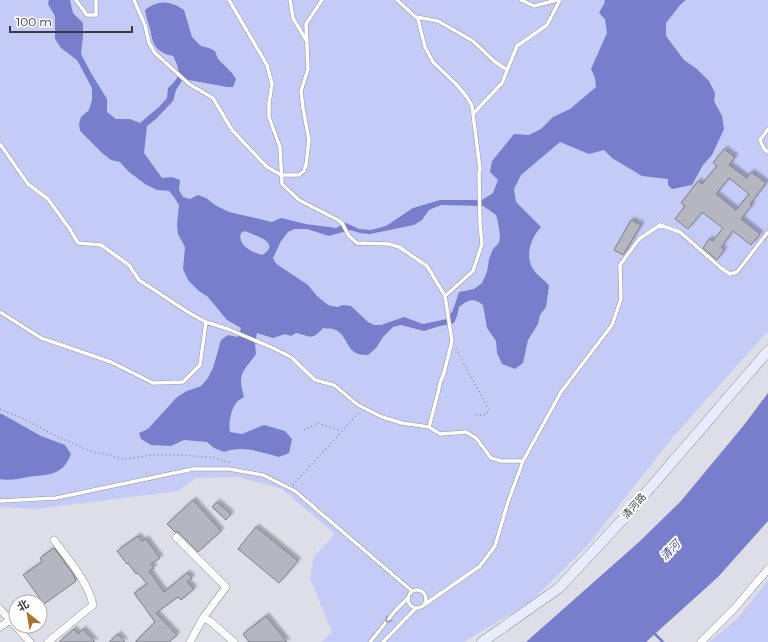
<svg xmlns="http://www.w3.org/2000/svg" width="768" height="642" viewBox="0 0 768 642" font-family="Montserrat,'Noto Sans SC',sans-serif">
	<defs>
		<filter id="shadow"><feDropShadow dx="3" dy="-3" stdDeviation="1" flood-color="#0004"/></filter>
	</defs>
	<rect width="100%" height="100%" fill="#dddee7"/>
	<path fill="#c5cbf7" d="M0,0H768V331L673,437L587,546L530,602L464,642H322L332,632L310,578L314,556L335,534L282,489L238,477L196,478L178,491L36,509L0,507Z
		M768,580V642H709L738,618Z"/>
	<path fill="#797ecc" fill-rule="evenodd" d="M49,0H70L73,13L83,23V36L81,54L91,73L107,99V112L116,119H130L140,123L159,107L167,98L168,88C181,77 181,71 173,56C163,54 154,49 152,38C151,35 151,32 150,29C148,22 146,17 145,10C157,0 170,0 184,10L192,37L201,46L209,48L215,51L218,59L232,73L236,79L233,87H227L183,79L176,90L173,101L156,119L147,126L144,153L162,178L172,177L180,180L179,190L183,197L190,199L198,195L206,198L215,205L229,212L272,222L281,218L306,224L336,228L346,223L359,229L371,230L386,226L413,208L440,200H482L493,193L498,180L490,172L492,161L514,134L529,135L541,129L553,117L570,109L596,87L595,78L591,69L607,33L605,19L599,13L605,2L604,0H686L680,5L666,23V36L684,60L697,69L709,81L715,93L714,101L722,116L724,129L712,155L703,165L692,185L672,189L668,185V179L642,176L612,158L604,150L589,154L560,142L521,175L514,189L516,202L541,227C529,240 523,261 538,275C542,279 546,281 549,286L546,307L540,315L538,324L528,340L523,363L515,369L502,364L497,353L496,341L487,328L483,305C473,297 468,300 459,307L457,316L454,323L440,326L424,331L401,325L393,327L383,337L376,348L368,355C343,356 351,335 333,329C331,328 326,329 323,328C312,341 310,336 296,333L291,336L285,334L273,338L257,333L255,344L256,354C243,373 237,372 244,397C241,399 237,401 236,403C231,410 228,424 230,432L242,434L264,425L285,431L292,439L289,453L279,457C261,452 242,445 224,452L214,448L207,442L184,440L171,446L151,445L141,439L139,433L148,429L177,397L187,391L201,386L208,378L213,368L221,340L228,335L238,337L241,328L227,320L208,297L199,291L188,280L183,269L185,247L178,234L177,225L179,205L174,197L169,191L157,190L145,184L129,172L120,162L111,160L102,153L80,131L79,124L81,117L89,110L92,100V88L77,60L61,48L55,39V16L48,4ZM441,205L483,206L489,210L496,215L498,222L500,235L499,243L493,249L489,259L487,272L482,283L474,289L459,292L453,310L447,319L423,324L404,317L381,325H374L368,322L351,306L343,305L337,307L328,305L317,296L308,285L278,265L275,262L273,258L281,241L288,232L294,229H307L329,236L350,230L360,233L370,234L414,225L422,220L429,210ZM245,231C254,235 283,243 262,255C252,252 237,245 241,233Z
		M768,393V521L718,577L646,642H526L639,542L681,501L744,425Z
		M0,414H2L41,436L65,445L71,454C62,477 48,474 28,477C18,479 10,481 0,479Z"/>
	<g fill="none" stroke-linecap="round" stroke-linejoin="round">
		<path stroke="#797ecc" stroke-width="2.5" d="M654,633L663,642"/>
	</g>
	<path fill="#b5b6bf" stroke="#7e7f87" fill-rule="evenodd" filter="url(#shadow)" d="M724,149L735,157L729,165L747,178L751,172L766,183L750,204L752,205L741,219L760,234L751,245L733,231L721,247L724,250L717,260L703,248L709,239L713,241L723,228L702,212L688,229L675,219L685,206L681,203L698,181L702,184L717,166L713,163ZM729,178L749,194L736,210L716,194Z
		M631,220L641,225L623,255L614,250Z
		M193,500L221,531L198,552L178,532H175L167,524Z
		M217,502L231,514L226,520L212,507Z
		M256,527L298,561L279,583L238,549Z
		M138,536L142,541L146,539L160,558L151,564L154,568L149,571L164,592L187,573L192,578L187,582L194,589L181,600L178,597L156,613L177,635L169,642H135L155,622L134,593L147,584L138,573L136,574L128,563L127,564L117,551Z
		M54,548L73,574L76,581L44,604L23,575L42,562L40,558Z
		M266,616L287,642H249L243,634Z
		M74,629L78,634L83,629L95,642H59Z
		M118,634L125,642H109Z"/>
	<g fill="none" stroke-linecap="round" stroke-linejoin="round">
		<defs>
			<path id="lane" d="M76,0L87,15H96V0
				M134,0L145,25L149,43L155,53L189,84L213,98L232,130L267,167L281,175H299L304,171L306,165L309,140L303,108L301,91L308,69L306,24L322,0
				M229,0L267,65L272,84L269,103V117L280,147L282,184L299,200L338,220L342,223L349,236L357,243L389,244L399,247L427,266L445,296L452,341L444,373L440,383L438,393L429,427
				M290,0L293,18L306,40
				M397,0L418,19L425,47L433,62L456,84L467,97L472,106L480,169L479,173L480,224L482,244L473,271L445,296
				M521,0L534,6L557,0
				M416,17L438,21L473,41L494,61L507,70
				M473,114L502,83L517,46L547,25L560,0
				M768,129L760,140L764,149L768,152
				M0,144L28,184L48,199L69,228L78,243L101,245L129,265L139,280L191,314L206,322L228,329L273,348L291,357L315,380L334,385L358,405L382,417L402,423L429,427L440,434L466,432L476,438L491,458L501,461H523
				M0,312L41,338L111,362L153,383L183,382L200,365L206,322
				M0,501L56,498L193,469H229L263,475L295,491L412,591
				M408 599a9 9 0 1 1 18 0a9 9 0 1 1-18 0Z
				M424,605L480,566L495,546L508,502L523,461L561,392L612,325L621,299L620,265L639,239L660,225L680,232L721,268L730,274L737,272L768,232
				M370,642L395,611L407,599
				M383,642L416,608"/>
			<path id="street" d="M176,537L226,587L203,618L190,642
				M0,609L30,642
				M203,618L210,621L234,642
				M0,627L10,620
				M48,642L93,605C88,582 68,559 54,540
				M701,642L734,609L768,569"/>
			<path id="secondary" d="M482,642L559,588L625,517L768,351"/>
		</defs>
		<use href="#lane" stroke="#92939b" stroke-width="4.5"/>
		<use href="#street" stroke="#92939b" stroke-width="8"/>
		<use href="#secondary" stroke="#92939b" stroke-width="11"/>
		<path stroke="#8a8a91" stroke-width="1.5" stroke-dasharray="1 3" stroke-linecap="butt" d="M456,349L489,410L486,415H473
			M0,409L24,419L50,433L88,450L124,459L153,455H179L211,457L232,463
			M304,430L318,423L341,431
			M293,485L359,412"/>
		<use href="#lane" stroke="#fff" stroke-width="3.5"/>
		<use href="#street" stroke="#fff" stroke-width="7"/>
		<use href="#secondary" stroke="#e9ebfe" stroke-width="10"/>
	</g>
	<defs><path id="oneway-chevron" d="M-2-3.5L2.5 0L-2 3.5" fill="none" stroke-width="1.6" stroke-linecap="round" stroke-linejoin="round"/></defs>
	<use stroke="#9d9d9f" href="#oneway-chevron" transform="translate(388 620) rotate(129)"/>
	<g text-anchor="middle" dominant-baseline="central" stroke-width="4" stroke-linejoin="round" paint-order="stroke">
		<g font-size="10" fill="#3b3b3f" stroke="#fff">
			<text transform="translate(634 506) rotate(-49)">清河路</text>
		</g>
		<g font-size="11" font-style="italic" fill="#45429f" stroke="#fff">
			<text transform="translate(670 550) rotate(-46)">清河</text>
		</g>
	</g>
	<g transform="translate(28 614) rotate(330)"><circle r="19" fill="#ffffff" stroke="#b1b1b2"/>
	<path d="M0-3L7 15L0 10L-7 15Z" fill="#a8732d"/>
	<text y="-6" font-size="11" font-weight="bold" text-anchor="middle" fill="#3b3b3f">北</text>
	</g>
	<path d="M10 26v6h122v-6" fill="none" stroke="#3b3b3f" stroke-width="2"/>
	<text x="16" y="26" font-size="12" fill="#3b3b3f" stroke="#ffffff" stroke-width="3" paint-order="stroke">100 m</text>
</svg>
